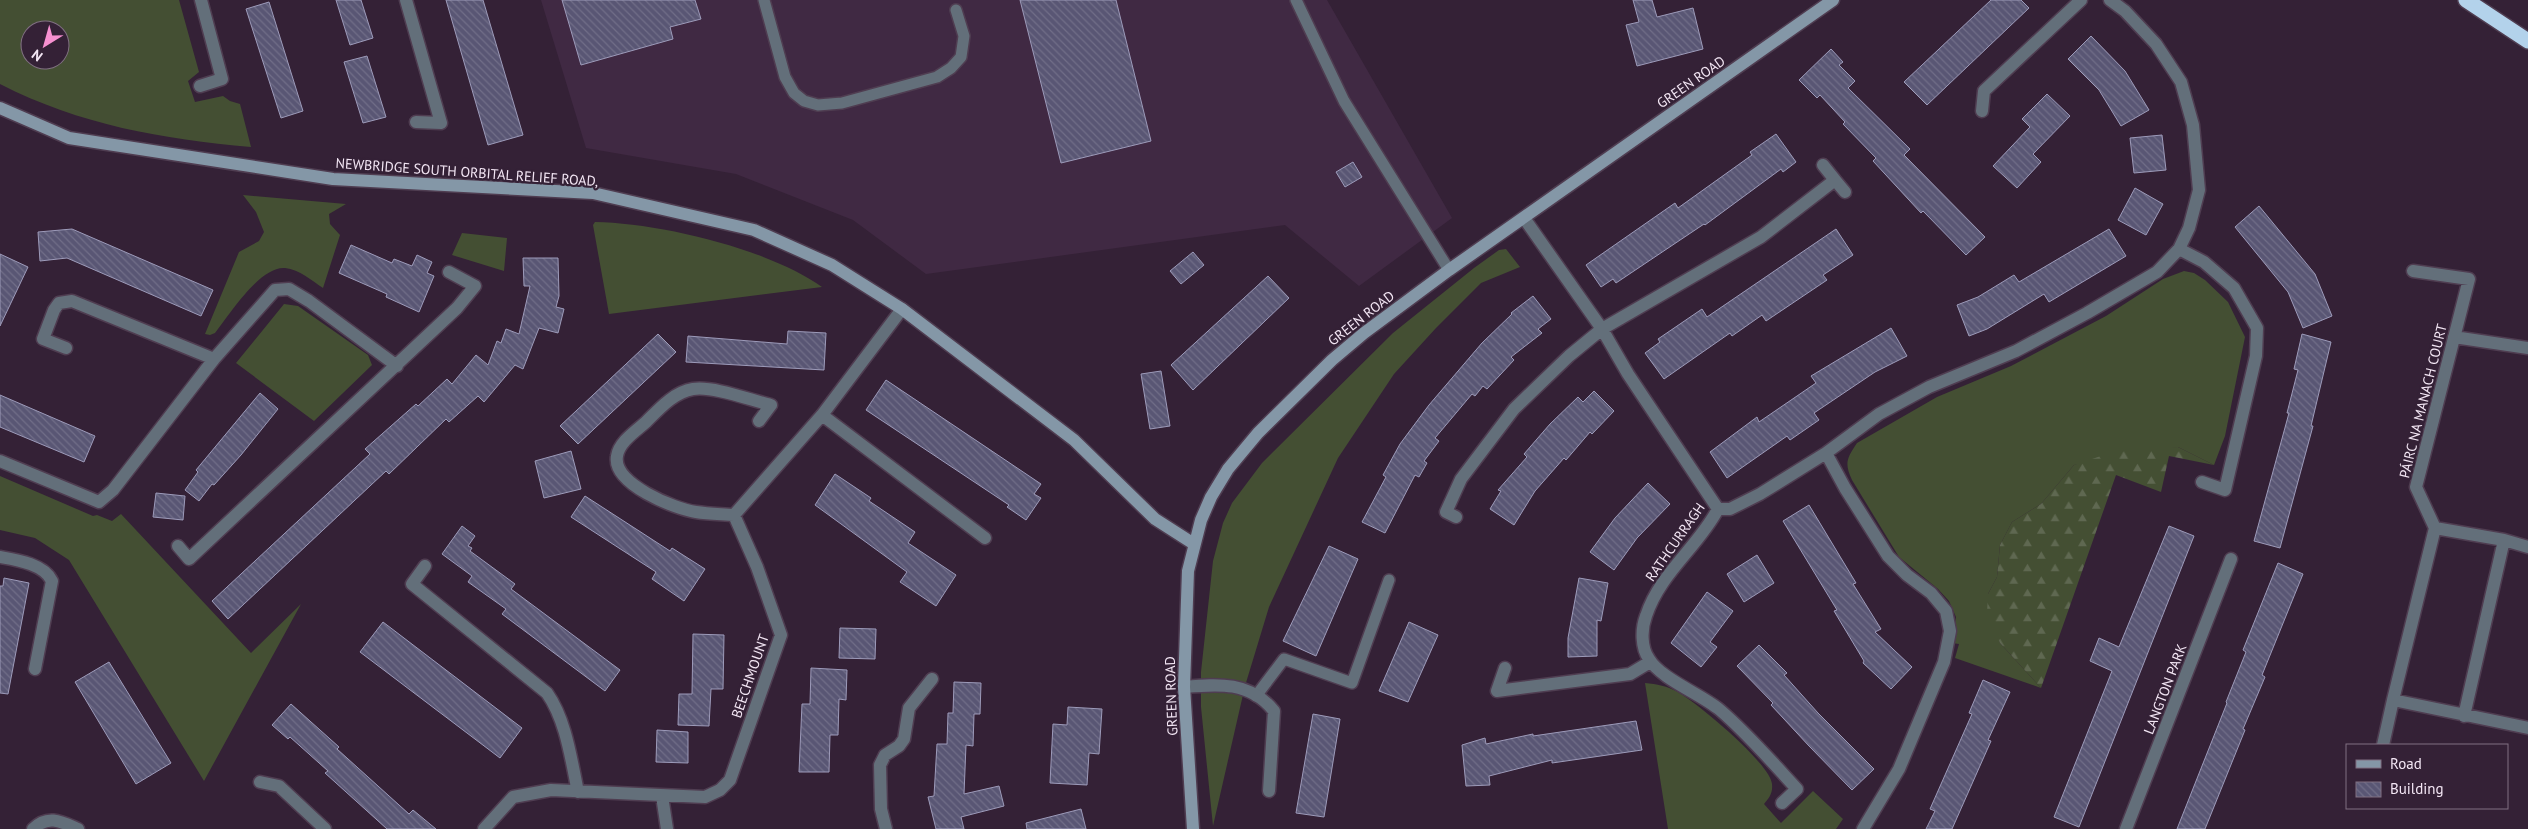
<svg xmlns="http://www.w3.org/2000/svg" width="2528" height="829" viewBox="0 0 2528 829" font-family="'PT Sans',sans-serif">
	<defs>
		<pattern id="forest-firs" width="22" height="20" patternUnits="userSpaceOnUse" patternTransform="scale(1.25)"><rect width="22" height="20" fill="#444f33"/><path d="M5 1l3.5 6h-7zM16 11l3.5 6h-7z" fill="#5f6851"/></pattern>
		<pattern id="building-back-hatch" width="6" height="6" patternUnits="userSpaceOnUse" patternTransform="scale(1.25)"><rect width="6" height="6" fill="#595674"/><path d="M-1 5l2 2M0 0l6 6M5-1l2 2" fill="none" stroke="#716e88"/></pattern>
	</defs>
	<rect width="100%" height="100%" fill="#342136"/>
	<path fill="#402943" d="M541,0H1327L1452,218L1359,286L1285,225L926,274L853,220L736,174L586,148Z"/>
	<path fill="#444f33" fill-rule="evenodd" d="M0,0H179L199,72L188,81L195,102L223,96L230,101L240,104L251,147C162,139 80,125 0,84ZM30,30H60V60H30Z
		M243,195L346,204L329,214L330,224L340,235L323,288C311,280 300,270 285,268C260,266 230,314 215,333L210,335L205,334L239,252L259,241L264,232L256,212Z
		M595,222C660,223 769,249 822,287L609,314L593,225Z
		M462,233L507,238L504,271L452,255Z
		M1506,249L1520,267L1481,283L1436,328L1394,374L1338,458L1269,607L1245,686L1213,826L1201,707V672L1213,561L1223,523L1232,503L1262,463L1393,333L1474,268L1499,250Z
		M2184,271L2194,273L2205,280L2228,302L2245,337L2225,436L2214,465L2178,447L2074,465L2041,504L2012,522L2000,545L1997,577L1988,594L2000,643L2041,688L1955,658L1959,644L1952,643L1956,617L1949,601L1938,589L1899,557L1852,480C1844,463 1847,458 1857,443L1937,397L2011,366L2106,316L2163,279Z
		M284,304L298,306L368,355L372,365L314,421L236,363Z
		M0,476L93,516L97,515L112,521L121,514L251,653L301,604L204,781L69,560L35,538L0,530Z
		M1645,683C1657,684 1667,686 1678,692C1697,703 1770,763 1772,784C1773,793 1769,798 1764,804L1781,823L1813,791L1843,819L1836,829H1668Z"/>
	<path fill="url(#forest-firs)" d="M2178,447L2214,465L2169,456L2161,492L2116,475L2041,688L2000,643L1987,613L1988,594L1997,577L2000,545L2012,522L2041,504L2074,465L2122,449Z"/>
	<path fill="url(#building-back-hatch)" stroke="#9d9bba" d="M336,0H361L373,38L350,45Z
		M446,0H483L523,135L488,145Z
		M562,0H695L701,19L670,27L673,39L581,65Z
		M1020,0H1116L1151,141L1061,163Z
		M1633,0H1652L1657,17L1693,8L1703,49L1637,66L1626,25L1639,22Z
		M1991,0H2021L2029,8L1927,105L1904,82Z
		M269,2L303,111L281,118L246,9Z
		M2091,36L2125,71L2149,110L2121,126L2099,90L2068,59Z
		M1831,49L1843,62L1839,65L1855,81L1848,88L1910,149L1904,155L1985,237L1966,255L1923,211L1921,213L1873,161L1876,158L1843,124L1845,122L1820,95L1817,98L1799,80Z
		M367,56L386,117L363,123L344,62Z
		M2047,94L2070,116L2033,154L2041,162L2017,188L1993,166L2030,127L2022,119Z
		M1776,134L1796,162L1783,172L1781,169L1705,225L1704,224L1616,283L1613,279L1601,287L1586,265L1675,203L1678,208L1752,155L1750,152Z
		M2162,135L2166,170L2134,173L2130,138Z
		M1353,162L1362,177L1345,187L1336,172Z
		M2135,188L2163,204L2146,235L2118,220Z
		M2259,206L2315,274L2332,316L2303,328L2288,292L2235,227Z
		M72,229L213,290L201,316L67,258L40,261L38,232Z
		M1836,229L1853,255L1823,275L1827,280L1766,321L1762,315L1732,336L1730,333L1664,379L1645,353L1660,342L1658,339L1702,309L1707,317Z
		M2109,229L2126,256L2049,302L2044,294L1987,329L1969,336L1957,305L1978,297L2014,275L2019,282Z
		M351,245L392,263L394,259L412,266L417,255L432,262L427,273L434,276L419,312L386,297L387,294L339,273Z
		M1193,252L1204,265L1181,284L1170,271Z
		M0,254L28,267L0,326Z
		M523,258H558L559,296L556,307L564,309L558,333L539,328L523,369L515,365L484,402L478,396L449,422L446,419L389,474L386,471L228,619L212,601L370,454L365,449L416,404L418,406L447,379L452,384L476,355L488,365L497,341L501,343L506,329L519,334L530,286H524Z
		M1268,276L1289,298L1193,390L1171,365Z
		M1533,296L1551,319L1538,329L1542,333L1511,357L1514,360L1487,389L1483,386L1475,396L1472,394L1435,438L1439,441L1424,461L1427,463L1419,477L1415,475L1385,533L1362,522L1386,477L1383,475L1400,444L1429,405L1482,343L1512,314L1511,313Z
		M1891,328L1907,356L1875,372L1814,413L1819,420L1790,440L1787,436L1727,478L1710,452L1757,417L1759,422L1816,383L1811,376Z
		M788,331L826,333L824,370L686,362L688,336L787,344Z
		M658,334L676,352L578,444L560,426Z
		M2302,334L2331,342L2311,426H2313L2280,548L2254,541L2289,413H2287L2298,370L2294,369Z
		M1161,371L1170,426L1150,429L1141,374Z
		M886,380L1041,484L1034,494L1041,498L1026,520L1007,507L1009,505L866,410Z
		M1594,391L1614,411L1592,434L1590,432L1566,460L1564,458L1535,491L1514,525L1490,509L1501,491L1498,490L1527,457L1524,454L1550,424L1578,397L1583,402Z
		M260,393L278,409L241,455L214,485L212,484L199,501L185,490L198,472L196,470Z
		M0,395L95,436L84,462L0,427Z
		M571,451L581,489L544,498L535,461Z
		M835,474L871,498L869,501L915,532L908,543L956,575L936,606L900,582L907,572L815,505Z
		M1648,483L1670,504L1637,538L1614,570L1590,552L1615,518Z
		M156,493L185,496L183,520L153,517Z
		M585,496L670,551L672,548L705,569L684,601L652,579L656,572L571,517Z
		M1809,505L1856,583L1853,584L1881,629L1875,632L1912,667L1891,689L1863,663L1864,661L1834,611L1837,610L1783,521Z
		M462,526L475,536L468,546L472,548L470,551L515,584L511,589L620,670L605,691L502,614L506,609L468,582L472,576L442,554Z
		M2169,526L2194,536L2079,827L2054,817L2112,671L2090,661L2099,638L2119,647Z
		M1329,546L1358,559L1316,656L1283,641Z
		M1757,555L1774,583L1744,602L1727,574Z
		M2278,563L2303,574L2262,675L2265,677L2243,729L2245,730L2205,829H2177L2227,703L2226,702L2246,652L2243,650Z
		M4,578L29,583L8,694L0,693V586H3Z
		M1579,578L1608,583L1601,621L1597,620V656L1568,657V638Z
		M1707,592L1733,611L1710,642L1717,647L1701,667L1671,643Z
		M383,622L522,728L500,758L360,652Z
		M1409,622L1438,635L1408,702L1379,691Z
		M840,628L876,629L875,659L839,658Z
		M693,634L724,635L723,689H711L709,726L678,725L679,694H692Z
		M1759,645L1787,673L1784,675L1818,713L1874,769L1852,790L1809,746L1771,705L1773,703L1737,666Z
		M109,662L171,763L136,784L75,682Z
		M811,668L847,670L846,700L839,699L838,735H830L829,772H799L802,704H810Z
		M1983,680L2010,692L1988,740L1991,741L1952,829H1926L1935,811L1930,809L1972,714L1969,713Z
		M954,682L981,683L980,714H974L973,746L966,745L964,794L999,786L1004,806L961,817L964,829H936L928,797L934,796L937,744H947L948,713H953Z
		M291,704L339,747L337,749L409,814L413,810L436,829H387L325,773L328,771L290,737L288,739L272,725Z
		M1068,707L1102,709L1099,754L1089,753L1087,785L1050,783L1053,724L1067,725Z
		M1313,714L1340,719L1324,817L1296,813Z
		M1636,721L1642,750L1552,763V760L1489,776L1490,785L1466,786L1462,745L1485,738L1486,744L1533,734V736Z
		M657,730L688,732V763L656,762Z
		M1081,809L1086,829H1027L1026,823Z"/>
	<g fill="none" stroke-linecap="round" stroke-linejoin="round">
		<defs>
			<path id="lane" d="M764,0L785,77L794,93L804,101L818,105L842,103L937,77L951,68L961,57L964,36L956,10
				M1296,0L1344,101L1449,270
				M1256,696L1284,659L1352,683L1389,580"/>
			<path id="street" d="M406,0L441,123L416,122
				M200,86L222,79L201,0
				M1982,111L1984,91L2081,0
				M1835,180L1845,192
				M1524,218L1602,329L1628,374L1718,509C1698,547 1660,573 1646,616C1641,629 1641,648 1649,659C1661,679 1701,694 1720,710C1748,734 1772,762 1797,789L1782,803
				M2179,249L2204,262L2234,288L2257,328L2256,356L2225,490L2202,482
				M2413,271L2469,279L2416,487L2435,528L2504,540L2528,547
				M2454,337L2528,348
				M66,348L43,339L54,310L59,303L72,301L214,359
				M822,415L985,538
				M1826,453L1845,488L1888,556L1907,575L1931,593L1946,611L1950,631L1944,662L1899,769L1863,829
				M0,461L99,502L113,490L214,359L275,290L289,289L309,301L397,366
				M1718,509H1730L1760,494L1826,453L1879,414L1929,387L2016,351L2087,313L2157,272L2179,249L2189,228L2199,190L2193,125L2181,82L2156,44L2125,11L2110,0
				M734,515C722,514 709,514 696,512C675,509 612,484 617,456C619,442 636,431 646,422C659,409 674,392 693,389C714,386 750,400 771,405L759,421
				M1456,517L1446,512L1461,479L1514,409L1569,356L1602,329L1761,237L1835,180L1823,165
				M178,546L189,559L457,308L475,286L449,272
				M0,557C17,560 44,564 52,581L35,669
				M425,566L412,584L547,693C566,720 571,759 578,792
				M1505,668L1497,691L1630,674L1650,662
				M1184,687C1218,684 1250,681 1274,711L1269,791
				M2393,700L2435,528
				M2464,716L2504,540
				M2383,745L2393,700L2528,728
				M260,782L279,786L325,829
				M662,796L667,829
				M33,829C48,814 62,822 78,829
				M484,829L513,797L551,790L705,797L720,790L730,780L781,635L757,567L734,515L822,415L902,309
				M886,829L881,809L880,765L885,755L899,746L904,739L909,708L932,679
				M2126,829L2231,559"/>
			<path id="secondary" d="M0,108L69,138L333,179L593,193L754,230L832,265L902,309L1074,440L1155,519L1194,544
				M1193,829L1184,687L1188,571L1201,520L1211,497L1228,469L1258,433L1332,360L1364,333L1449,270L1833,0"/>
			<path id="highway" d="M2466,0L2528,41"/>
		</defs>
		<use href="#lane" stroke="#4f3d51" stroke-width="14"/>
		<use href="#street" stroke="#4f3d51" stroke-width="15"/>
		<use href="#secondary" stroke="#4f3d51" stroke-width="15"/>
		<use href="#highway" stroke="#4f3d51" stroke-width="18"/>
		<use href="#lane" stroke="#636f7a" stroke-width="11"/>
		<use href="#street" stroke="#636f7a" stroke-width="12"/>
		<use href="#secondary" stroke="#8497a7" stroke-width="12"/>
		<use href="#highway" stroke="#b3d2eb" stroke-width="15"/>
	</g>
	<g text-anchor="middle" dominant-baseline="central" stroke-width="4.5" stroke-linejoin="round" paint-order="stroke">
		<g font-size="14" fill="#f3e6f4" stroke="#342136">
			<text transform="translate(1691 82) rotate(-35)">GREEN ROAD</text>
			<text transform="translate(467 172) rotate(4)">NEWBRIDGE SOUTH ORBITAL RELIEF ROAD,</text>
			<text transform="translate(1361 318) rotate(-38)">GREEN ROAD</text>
			<text transform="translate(2423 401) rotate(-76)">PÁIRC NA MANACH COURT</text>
			<text transform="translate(1675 542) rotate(-55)">RATHCURRAGH</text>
			<text transform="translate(750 676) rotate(-71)">BEECHMOUNT</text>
			<text transform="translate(2165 689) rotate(-69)">LANGTON PARK</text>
			<text transform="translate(1171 696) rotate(-92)">GREEN ROAD</text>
		</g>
	</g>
	<rect x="2346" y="744" width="162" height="65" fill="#342136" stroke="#807082"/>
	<rect x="2356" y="760" width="25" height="8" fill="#8497a7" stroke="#807082"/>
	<text x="2390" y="769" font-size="15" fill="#f3e6f4">Road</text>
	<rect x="2356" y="782" width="25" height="15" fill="url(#building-back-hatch)" stroke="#807082"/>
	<text x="2390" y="794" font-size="15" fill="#f3e6f4">Building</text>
	<g transform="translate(45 45) rotate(217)"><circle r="24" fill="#342136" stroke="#807082"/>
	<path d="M0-4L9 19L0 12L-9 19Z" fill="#f690d0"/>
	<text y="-8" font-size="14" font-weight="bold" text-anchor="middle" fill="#f3e6f4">N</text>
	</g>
</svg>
